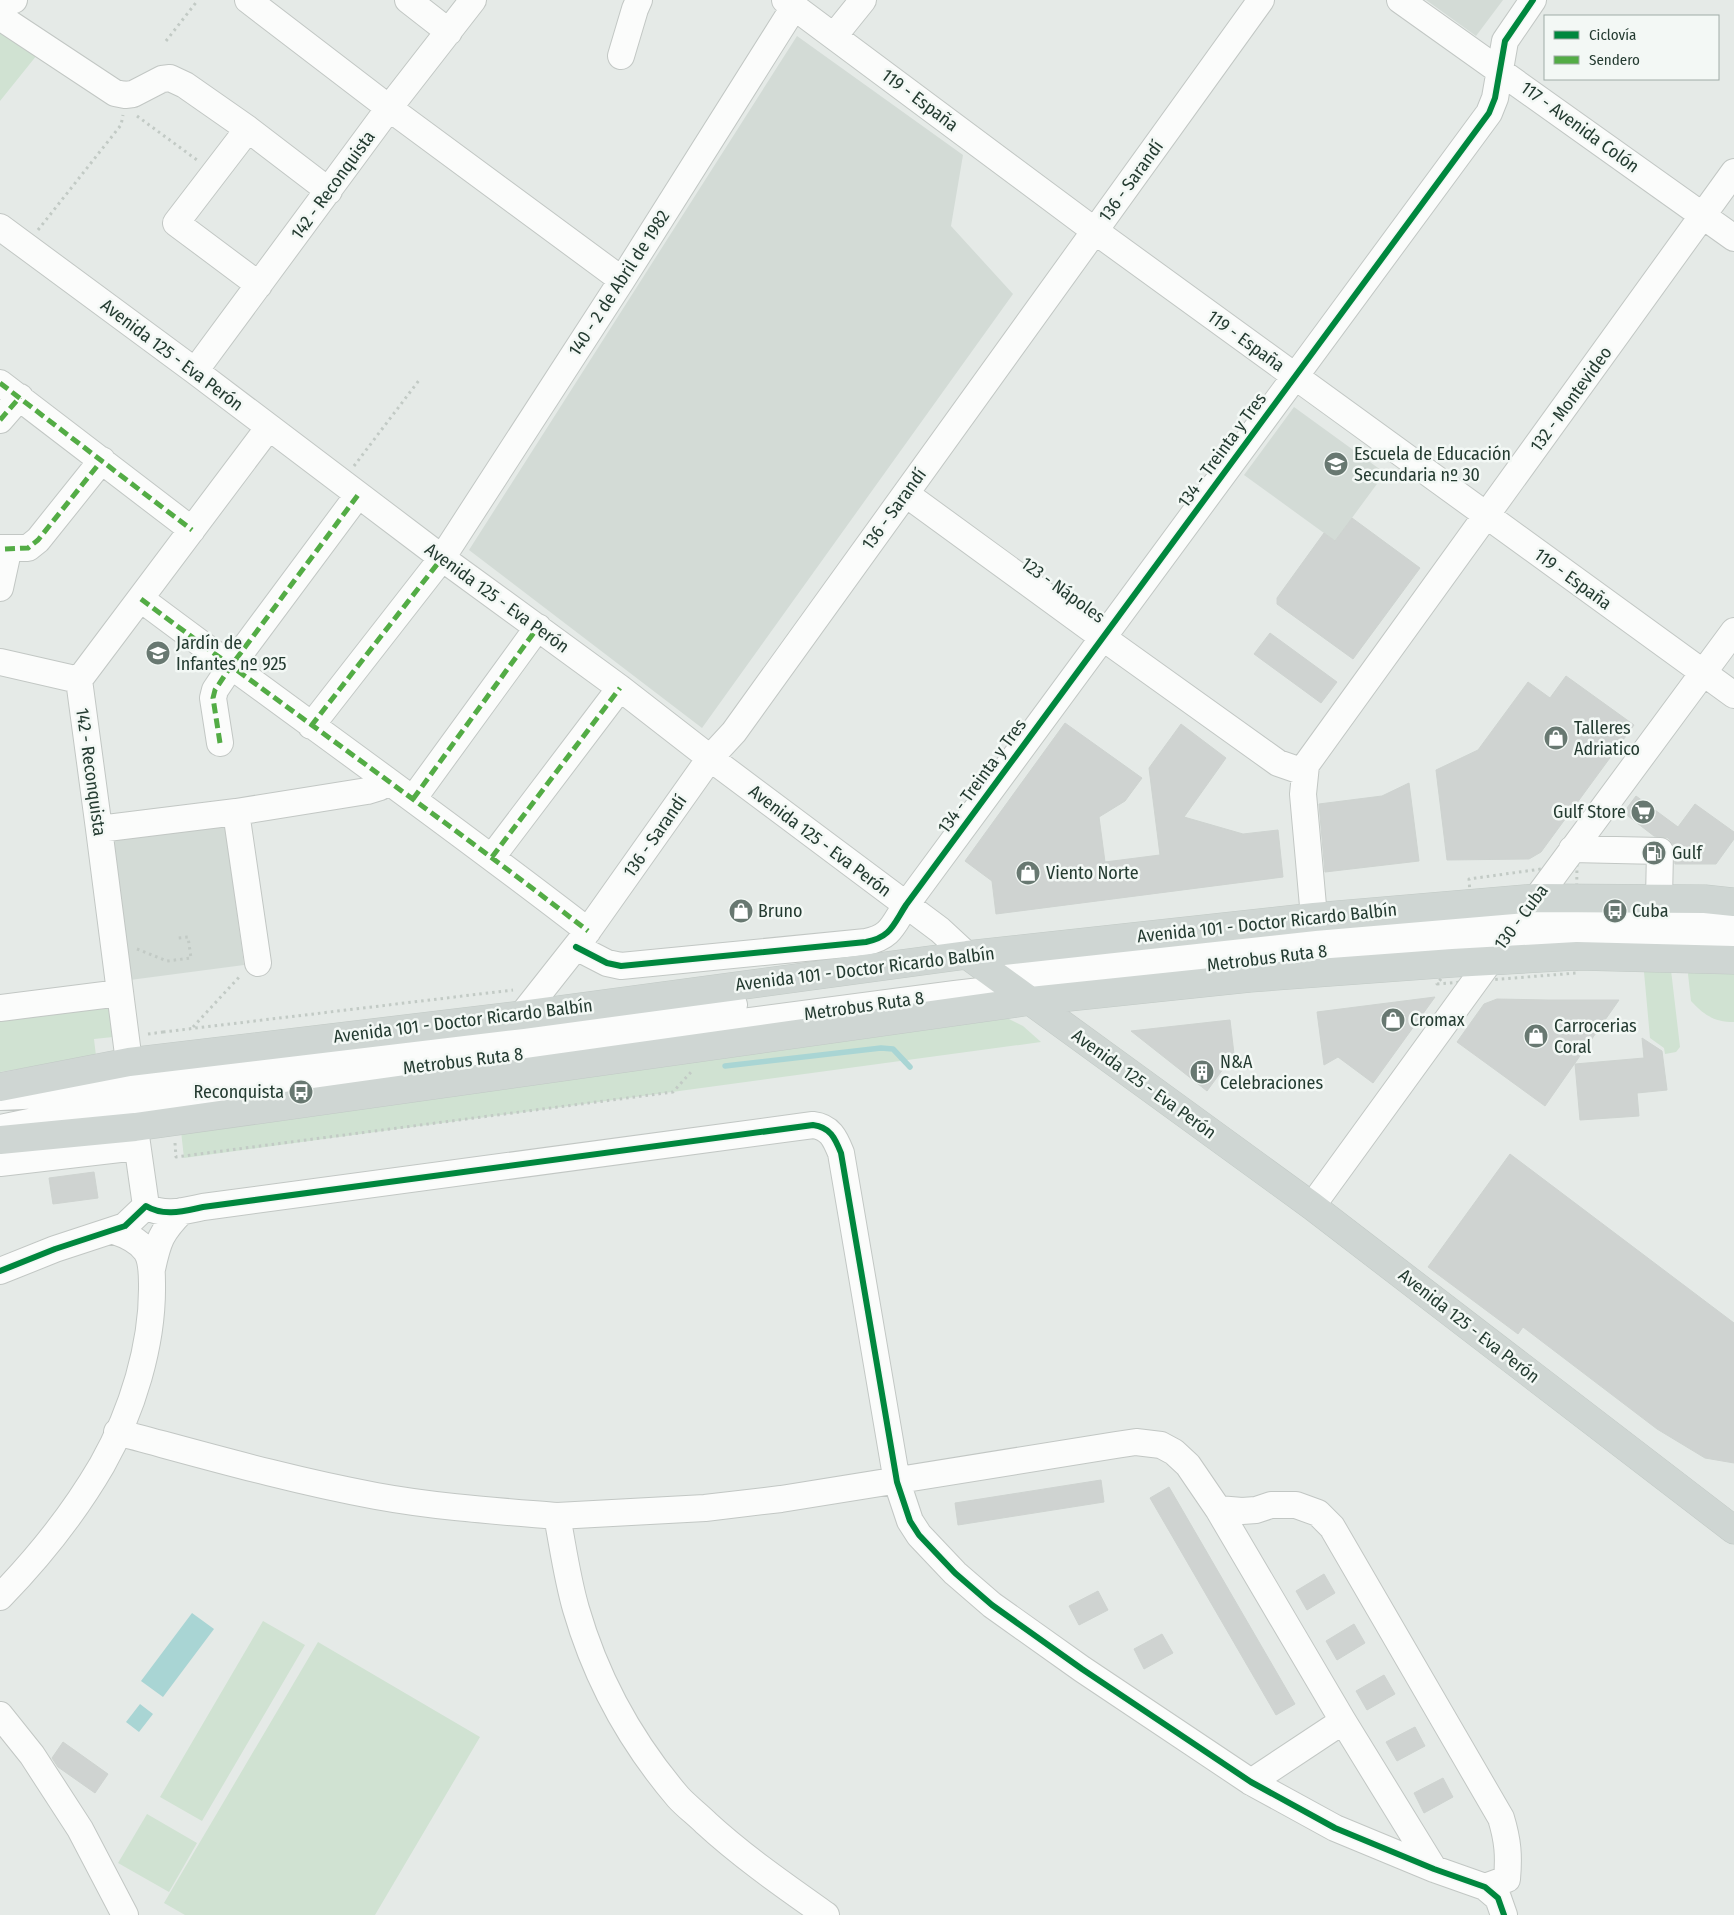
<svg xmlns="http://www.w3.org/2000/svg" width="1734" height="1915" viewBox="0 0 1734 1915" font-family="'Fira Sans Condensed',sans-serif">
	<rect width="100%" height="100%" fill="#e5eae7"/>
	<path fill="#d3dbd6" d="M1426,0H1503L1476,36Z
		M797,36L963,155L951,226L1013,294L702,728L469,550Z
		M1294,407L1385,473L1335,541L1244,475Z
		M225,825L244,965L130,980L111,840Z"/>
	<path fill="#d0e2d2" d="M0,32L37,55L0,101Z
		M1690,969L1734,971V1022C1714,1022 1704,1015 1691,1001L1688,974Z
		M1671,970L1680,1047L1676,1052L1665,1054L1664,1048L1650,1038L1644,972Z
		M109,1007L113,1037L94,1039L96,1056L0,1072V1019Z
		M1007,1018L1023,1026L1041,1042L184,1158L181,1131Z
		M263,1621L305,1645L202,1821L160,1797Z
		M318,1642L480,1737L375,1915H185L164,1903Z
		M147,1814L197,1843L169,1892L118,1863Z"/>
	<path fill="#a9d5d4" d="M192,1613L214,1629L163,1697L141,1681Z
		M140,1704L153,1714L139,1732L126,1722Z"/>
	<g fill="none" stroke-linecap="round" stroke-linejoin="round">
		<path stroke="#a9d5d4" stroke-width="5.5" d="M725,1066L881,1048L893,1049L910,1067"/>
	</g>
	<path fill="#cfd3d1" stroke="#ced3d0" d="M1352,518L1420,568L1353,659L1277,604V598L1324,533L1335,541Z
		M1270,633L1337,682L1321,703L1254,654Z
		M1566,676L1634,725L1541,852L1529,859L1447,860L1436,770L1478,750L1528,682L1550,698Z
		M1065,723L1142,778L1125,801L1099,817L1105,862L1160,855L1149,768L1181,724L1226,758L1184,817L1243,834L1278,830L1283,877L996,914L992,881L965,861Z
		M1409,783L1419,861L1325,872L1319,804L1382,796Z
		M1636,796L1678,827L1695,804L1734,832V839L1716,864H1675L1673,844L1668,838L1654,836L1628,816L1627,808Z
		M1435,997L1373,1083L1338,1057L1324,1065L1317,1012Z
		M1497,999L1548,1000H1619L1545,1106L1457,1042L1484,1004Z
		M1230,1020L1234,1054L1207,1091L1131,1031Z
		M1642,1038L1662,1051L1667,1090L1637,1093L1639,1116L1580,1120L1575,1064L1644,1058Z
		M1510,1154L1734,1323V1463L1705,1458L1657,1429L1523,1327L1518,1334L1428,1267Z
		M94,1172L98,1198L53,1204L49,1178Z
		M1101,1480L1104,1502L958,1525L955,1503Z
		M1169,1487L1295,1704L1276,1715L1150,1498Z
		M1324,1574L1335,1593L1307,1610L1296,1591Z
		M1098,1591L1108,1610L1079,1625L1069,1606Z
		M1354,1624L1365,1643L1337,1660L1326,1641Z
		M1162,1634L1173,1653L1144,1669L1134,1649Z
		M1384,1675L1395,1694L1367,1710L1356,1691Z
		M1415,1727L1425,1746L1397,1761L1386,1742Z
		M63,1742L108,1774L95,1793L58,1767L52,1758Z
		M1443,1778L1453,1797L1424,1813L1414,1793Z"/>
	<g fill="none" stroke-linecap="round" stroke-linejoin="round">
		<defs>
			<path id="minor" d="M248,0L389,108L622,280
				M408,0L449,32
				M785,0L1095,231L1734,695
				M1400,0L1734,238
				M0,6L14,0
				M0,17L115,93L125,95L133,94L162,79L170,78L185,85L248,129L329,191
				M834,36L863,0
				M621,56L635,9L639,0
				M248,129L176,223L259,285
				M0,227L195,371L442,558L620,688L710,758L940,930L967,955
				M195,371L389,108L473,0
				M0,383L192,530
				M0,420L20,397
				M906,494L1102,637L1278,763L1304,772
				M0,548H28L38,540L102,460
				M0,588L7,556L5,549
				M141,599C289,710 441,817 588,931
				M0,662L79,680
				M311,726L442,558L622,280L794,7
				M220,743L213,698L215,690L231,666L358,495
				M413,799L538,627
				M236,812L258,963
				M99,829L236,812L367,791L380,787L387,781
				M1572,849L1660,851L1659,899
				M492,857L620,688
				M1525,914L1734,631
				M1314,917L1303,794L1306,765L1734,172
				M576,947L607,963L621,966L866,942C891,937 893,925 906,905L1489,113L1495,98L1505,41L1533,0
				M1005,971C1160,946 1317,925 1474,921C1561,919 1647,923 1734,926
				M0,1008L120,993
				M522,1015L582,939L710,758L734,732L1261,0
				M0,1097L44,1095L292,1066L374,1052L734,1005
				M0,1128L58,1116L651,1037L712,1026L955,994L1326,950L1456,941L1718,943L1734,945
				M0,1163L137,1147
				M146,1206L132,1108L129,1062L99,829L79,680L269,427
				M1312,1206L1500,947
				M152,1269C158,1241 161,1232 182,1211
				M0,1271L55,1249L125,1226L146,1206C164,1217 184,1211 203,1207L813,1125C830,1127 835,1138 841,1153L897,1482L910,1521L919,1535L955,1573L992,1605L1082,1669L1251,1782L1335,1828L1434,1869L1485,1887L1498,1898L1504,1915
				M117,1432C203,1455 289,1480 376,1496C436,1507 496,1511 557,1516
				M1218,1509L1242,1511L1256,1510L1271,1505H1296L1318,1513L1332,1527L1501,1818C1508,1841 1509,1856 1507,1879L1485,1887
				M0,1597C39,1557 74,1513 102,1465C132,1412 153,1345 152,1284C152,1274 152,1260 146,1251C138,1240 126,1235 114,1231
				M0,1715L32,1755L80,1829L125,1915
				M1251,1782L1343,1721
				M826,1915C785,1886 743,1857 706,1823C697,1814 686,1806 678,1797C631,1742 596,1678 576,1609C567,1578 563,1547 557,1516L705,1508L781,1499L1116,1445L1136,1442L1161,1445L1174,1452L1188,1465L1218,1509L1343,1721L1434,1869"/>
			<path id="major" d="M967,955L1312,1206L1734,1530
				M0,1087L129,1062L522,1015L967,955L1314,917L1536,898L1705,899L1734,902
				M0,1140L135,1127L1031,1001L1250,978L1453,963L1577,956L1734,960"/>
		</defs>
		<use href="#minor" stroke="#c2c7c4" stroke-width="28"/>
		<use href="#major" stroke="#c1c9c5" stroke-width="29"/>
		<path stroke="#c2cac5" stroke-width="3" stroke-dasharray="2.5 4" stroke-linecap="butt" d="M166,41L198,0
			M137,116L197,160
			M38,230L121,125L123,115
			M354,466L420,379
			M1577,864L1576,942L1577,973L1437,984L1469,942L1472,921L1469,879Z
			M137,949L167,961L191,958L188,937L178,938
			M193,1027L241,975
			M163,1032L513,990
			M148,1034L163,1032L164,1035
			M175,1143L176,1157L673,1092L691,1072"/>
		<use href="#minor" stroke="#fbfcfb" stroke-width="26"/>
		<use href="#major" stroke="#cfd6d3" stroke-width="28"/>
		<path stroke="#53ac45" stroke-width="5" stroke-dasharray="10 5" stroke-linecap="butt" d="M0,383L192,530
			M0,420L20,397
			M5,549L28,548L38,540L102,460
			M141,599C289,710 441,817 588,931
			M311,726L442,558
			M220,743L213,698L215,690L231,666L358,495
			M413,799L538,627
			M492,857L620,688"/>
		<defs>
			<path id="cycleway" d="M576,947L607,963L621,966L866,942C891,937 893,925 906,905L1489,113L1495,98L1505,41L1533,0
				M0,1271L55,1249L125,1226L146,1206C164,1217 184,1211 203,1207L813,1125C830,1127 835,1138 841,1153L897,1482L910,1521L919,1535L955,1573L992,1605L1082,1669L1251,1782L1335,1828L1434,1869L1485,1887L1498,1898L1504,1915"/>
		</defs>
		<use href="#cycleway" stroke="#f3f8f5" stroke-width="9"/>
		<use href="#cycleway" stroke="#00873e" stroke-width="6"/>
	</g>
	<defs>
		<symbol id="school-disc" viewBox="-11 -11 22 22"><circle r="9.5" fill="#687871" stroke="#f3f8f5"/><path d="M0-5L7-2L0 1L-7-2ZM-4 1L0 2.5L4 1V4Q0 6-4 4Z" fill="#fff"/></symbol>
		<symbol id="shop-disc" viewBox="-11 -11 22 22"><circle r="9.5" fill="#687871" stroke="#f3f8f5"/><path d="M-5-2.5h2.3a2.7 3.5 0 0 1 5.4 0H5L5.5 6h-11ZM-1.5-2.5h3a1.5 2.3 0 0 0-3 0Z" fill="#fff"/></symbol>
		<symbol id="supermarket-disc" viewBox="-11 -11 22 22"><circle r="9.5" fill="#687871" stroke="#f3f8f5"/><path d="M-6-5.5h2.5l.6 2H6L4.5 2H-2.5L-4.4-4H-6ZM-1.5 3.2a1.3 1.3 0 1 0 .1 0ZM3 3.2a1.3 1.3 0 1 0 .1 0Z" fill="#fff"/></symbol>
		<symbol id="fuel-disc" viewBox="-11 -11 22 22"><circle r="9.5" fill="#687871" stroke="#f3f8f5"/><path d="M-5.5-6h7V0h2V4h1.3V-2.5L3-4.5l.8-.8L6-3V5H2.5V1h-1V6h-7ZM-4.2-4.7v3.2H.2V-4.7Z" fill="#fff"/></symbol>
		<symbol id="bus-disc" viewBox="-11 -11 22 22"><circle r="9.5" fill="#687871" stroke="#f3f8f5"/><path d="M-5-6H5V4H4V6H2V4H-2V6H-4V4H-5ZM-3.5-4V0h7V-4ZM-3.5 1.2v1.5H-2V1.2ZM2 1.2v1.5H3.5V1.2Z" fill="#fff"/></symbol>
		<symbol id="building-disc" viewBox="-11 -11 22 22"><circle r="9.5" fill="#687871" stroke="#f3f8f5"/><path d="M-4-6H4V6H1V3H-1V6H-4ZM-2.5-4.3h1.7v1.8h-1.7ZM.8-4.3h1.7v1.8H.8ZM-2.5-1h1.7V.8h-1.7ZM.8-1h1.7V.8H.8Z" fill="#fff"/></symbol>
	</defs>
	<g fill-rule="evenodd">
		<use href="#school-disc" x="1322" y="450" width="28" height="28"/>
		<use href="#school-disc" x="144" y="639" width="28" height="28"/>
		<use href="#shop-disc" x="1542" y="724" width="28" height="28"/>
		<use href="#supermarket-disc" x="1629" y="798" width="28" height="28"/>
		<use href="#fuel-disc" x="1640" y="839" width="28" height="28"/>
		<use href="#shop-disc" x="1014" y="859" width="28" height="28"/>
		<use href="#shop-disc" x="727" y="897" width="28" height="28"/>
		<use href="#bus-disc" x="1601" y="897" width="28" height="28"/>
		<use href="#shop-disc" x="1379" y="1006" width="28" height="28"/>
		<use href="#shop-disc" x="1522" y="1022" width="28" height="28"/>
		<use href="#building-disc" x="1188" y="1058" width="28" height="28"/>
		<use href="#bus-disc" x="287" y="1078" width="28" height="28"/>
	</g>
	<g text-anchor="middle" dominant-baseline="central" stroke-width="5" stroke-linejoin="round" paint-order="stroke">
		<g font-size="18" fill="#243b31" stroke="#f3f8f5">
			<text transform="translate(920 100) rotate(37)">119 - España</text>
			<text transform="translate(1580 127) rotate(36)">117 - Avenida Colón</text>
			<text transform="translate(1131 181) rotate(-54)">136 - Sarandí</text>
			<text transform="translate(333 185) rotate(-54)">142 - Reconquista</text>
			<text transform="translate(619 283) rotate(-57)">140 - 2 de Abril de 1982</text>
			<text transform="translate(1246 341) rotate(36)">119 - España</text>
			<text transform="translate(172 355) rotate(37)">Avenida 125 - Eva Perón</text>
			<text transform="translate(1571 399) rotate(-54)">132 - Montevideo</text>
			<text transform="translate(1222 450) rotate(-54)">134 - Treinta y Tres</text>
			<text transform="translate(894 509) rotate(-54)">136 - Sarandí</text>
			<text transform="translate(1573 579) rotate(36)">119 - España</text>
			<text transform="translate(1063 590) rotate(36)">123 - Nápoles</text>
			<text transform="translate(497 598) rotate(36)">Avenida 125 - Eva Perón</text>
			<text transform="translate(91 772) rotate(82)">142 - Reconquista</text>
			<text transform="translate(982 776) rotate(-54)">134 - Treinta y Tres</text>
			<text transform="translate(655 836) rotate(-55)">136 - Sarandí</text>
			<text transform="translate(820 841) rotate(37)">Avenida 125 - Eva Perón</text>
			<text transform="translate(1521 917) rotate(-53)">130 - Cuba</text>
			<text transform="translate(1267 923) rotate(-6)">Avenida 101 - Doctor Ricardo Balbín</text>
			<text transform="translate(1267 958) rotate(-7)">Metrobus Ruta 8</text>
			<text transform="translate(865 969) rotate(-7)">Avenida 101 - Doctor Ricardo Balbín</text>
			<text transform="translate(864 1006) rotate(-8)">Metrobus Ruta 8</text>
			<text transform="translate(463 1021) rotate(-7)">Avenida 101 - Doctor Ricardo Balbín</text>
			<text transform="translate(463 1061) rotate(-7)">Metrobus Ruta 8</text>
			<text transform="translate(1144 1084) rotate(36)">Avenida 125 - Eva Perón</text>
			<text transform="translate(1469 1326) rotate(38)">Avenida 125 - Eva Perón</text>
		</g>
		<g font-size="18" fill="#243b31" stroke="#f3f8f5" text-anchor="start">
			<text x="1354" y="454">Escuela de Educación<tspan x="1354" dy="21">Secundaria nº 30</tspan></text>
			<text x="176" y="643">Jardín de<tspan x="176" dy="21">Infantes nº 925</tspan></text>
			<text x="1574" y="728">Talleres<tspan x="1574" dy="21">Adriatico</tspan></text>
			<text x="1626" y="812" text-anchor="end">Gulf Store</text>
			<text x="1672" y="853">Gulf</text>
			<text x="1046" y="873">Viento Norte</text>
			<text x="758" y="911">Bruno</text>
			<text x="1632" y="911">Cuba</text>
			<text x="1410" y="1020">Cromax</text>
			<text x="1554" y="1026">Carrocerias<tspan x="1554" dy="21">Coral</tspan></text>
			<text x="1220" y="1062">N&amp;A<tspan x="1220" dy="21">Celebraciones</tspan></text>
			<text x="284" y="1092" text-anchor="end">Reconquista</text>
		</g>
	</g>
	<rect x="1544" y="15" width="175" height="65" fill="#f3f8f5" stroke="#a0aca7"/>
	<rect x="1554" y="31" width="25" height="8" fill="#00873e" stroke="#a0aca7"/>
	<text x="1589" y="40" font-size="15" fill="#243b31">Ciclovía</text>
	<rect x="1554" y="56" width="25" height="8" fill="#53ac45" stroke="#a0aca7"/>
	<text x="1589" y="65" font-size="15" fill="#243b31">Sendero</text>
</svg>
